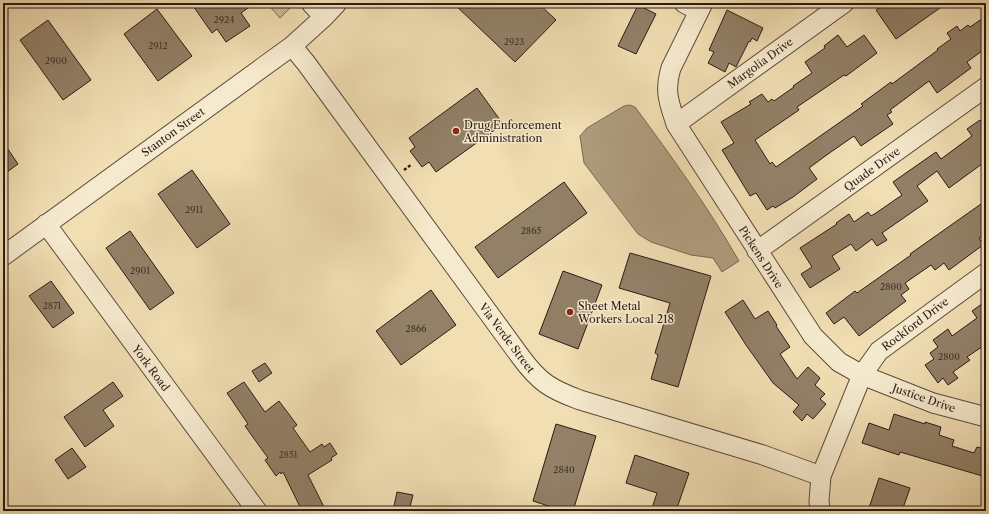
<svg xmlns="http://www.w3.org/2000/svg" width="989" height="514" viewBox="0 0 989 514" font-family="'Libre Caslon Text',serif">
	<rect width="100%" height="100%" fill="#f1deb3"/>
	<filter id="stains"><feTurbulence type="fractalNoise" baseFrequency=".005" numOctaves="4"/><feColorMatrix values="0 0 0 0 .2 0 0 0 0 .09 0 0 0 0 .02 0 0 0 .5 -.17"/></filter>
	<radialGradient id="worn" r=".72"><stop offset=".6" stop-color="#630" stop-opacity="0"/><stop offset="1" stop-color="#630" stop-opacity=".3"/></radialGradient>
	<path fill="#cfbd98" stroke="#7d6c56" d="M267,3H295L280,18Z"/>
	<path fill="#ae9c7d" stroke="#7a6853" d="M630,105L635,107C672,157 708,207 739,261L722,272L713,258L691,255L651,242L638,234L584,163L580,136L587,128L624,106Z"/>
	<path fill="#928067" stroke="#2b1b15" d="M191,3H255L241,13L250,26L226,42L217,29L212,33Z
		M453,3H538L556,20L515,62Z
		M887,3H892L895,8L902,3H947L896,39L876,10Z
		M638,5L656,14L636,54L618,46Z
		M157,9L192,56L158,81L124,34Z
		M727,10L763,28L757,41L752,38L750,42L749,41L736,67L729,63L725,72L708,63L714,52L709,50Z
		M986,16V48L967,62L971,68L937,93L929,81L890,110L892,112L887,115L893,124L861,146L854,136L828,154L809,168L817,179L793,197L775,208L773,206L767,210L756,193L750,196L722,150L734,143L721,122L751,104L749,102L762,94L768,102L772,99L774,101L794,87L793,86L812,73L805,62L825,48L824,46L838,35L847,47L864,35L877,53L846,76L844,75L797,107L799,110L755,140L770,164L772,162L776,167L863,106L861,104L891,82L892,84L938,50L937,49L951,39L947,33L957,26L960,31L968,25L970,27Z
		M48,20L91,80L63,100L20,40Z
		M477,88L503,124L436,172L429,162L422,167L410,151L415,147L409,138Z
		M980,120L986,129V161L949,188L937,171L917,186L928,201L882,233L887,240L877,246L872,239L856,251L851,244L832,256L840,269L810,288L801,274L812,267L800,248L837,224L836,223L849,214L854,222L868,212L871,216L876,213L902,195L893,182L936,152L941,159L972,136L967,129Z
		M3,142L18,164L3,175Z
		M192,170L230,224L197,248L158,194Z
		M564,182L587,213L498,278L475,247Z
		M981,204L986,211V233L979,238L983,245L949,270L944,263L935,270L931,265L905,283L909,289L901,295L906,301L859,336L844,317L834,324L826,313L855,291L857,293L911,255L910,254Z
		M130,231L174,293L150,310L106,248Z
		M630,253L711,276L678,387L651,379L658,355L655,353L670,303L619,288Z
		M563,271L602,285L578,349L539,334Z
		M51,281L74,313L53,328L29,296Z
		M431,290L456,325L401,365L376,331Z
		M743,300L755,319L768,311L777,325L776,326L790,347L780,354L797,379L808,367L820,378L815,385L825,394L820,399L826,404L813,419L807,414L802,421L793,412L799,405L773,383L746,345L725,312Z
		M986,301V344L967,357L970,360L953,372L958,378L948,385L943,378L938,383L925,365L934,359L930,353L938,347L933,340L948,329L952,336L977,318L972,311Z
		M265,363L272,373L259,382L252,371Z
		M113,382L123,396L103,410L114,426L85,447L64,417Z
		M244,382L265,412L279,401L297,425L293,428L310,452L322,444L324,447L330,443L337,454L331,458L332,460L308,475L326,511H302L283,472L281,474L280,472L276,476L265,460L268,458L245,426L248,424L227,393Z
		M894,414L925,424V422L941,427L939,435L954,440L952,446L974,453L977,447L986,449V477L900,452L899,455L862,443L869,423L889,430Z
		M556,424L596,436L573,511H564L533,501Z
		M72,448L86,467L68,479L55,460Z
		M635,455L689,473L676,511H651L657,493L626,483Z
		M879,478L910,488L902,511H868Z
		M397,492L413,495L409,511H393Z"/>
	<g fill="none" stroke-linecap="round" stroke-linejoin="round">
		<defs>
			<path id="minor" d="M311,3L324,17
				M684,3L699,11
				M703,3L671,68C664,92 669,102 676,124L813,336L839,362L862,375L933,403L986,417
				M292,46L306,63L520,356C539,382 550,389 580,400L763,455L821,476L819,501L820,511
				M676,124L844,3
				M46,224L257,511
				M757,251L986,87
				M3,256L292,46L324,17L337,3
				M821,476L862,375L879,351L986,273"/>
		</defs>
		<use href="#minor" stroke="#5c4c3c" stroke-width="21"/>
		<path stroke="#2b1b15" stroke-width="2.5" stroke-dasharray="3 2" stroke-linecap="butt" d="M404,170L412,164"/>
		<use href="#minor" stroke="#f6eace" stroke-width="19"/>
	</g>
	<g fill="#8f2418" stroke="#f6eace" stroke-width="1.5">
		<circle cx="456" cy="131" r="4"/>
		<circle cx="570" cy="312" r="4"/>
	</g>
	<g text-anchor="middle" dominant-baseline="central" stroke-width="3" stroke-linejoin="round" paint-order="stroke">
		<g font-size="9" fill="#45342a">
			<text x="224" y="19">2924</text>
			<text x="514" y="41">2923</text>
			<text x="158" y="45">2912</text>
			<text x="56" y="60">2900</text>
			<text x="194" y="209">2911</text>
			<text x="531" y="230">2865</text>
			<text x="140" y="270">2901</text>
			<text x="891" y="286">2800</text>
			<text x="52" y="305">2871</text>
			<text x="416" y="328">2866</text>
			<text x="949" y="356">2800</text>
			<text x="288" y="454">2851</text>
			<text x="564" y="469">2840</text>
		</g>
		<g font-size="11" fill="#2b1b15" stroke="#f6eace">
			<text transform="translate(760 63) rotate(-36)">Margolia Drive</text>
			<text transform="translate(173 132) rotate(-36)">Stanton Street</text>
			<text transform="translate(872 169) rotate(-36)">Quade Drive</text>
			<text transform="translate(761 257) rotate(57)">Pickens Drive</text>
			<text transform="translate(915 324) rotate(-37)">Rockford Drive</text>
			<text transform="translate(507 338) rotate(53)">Via Verde Street</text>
			<text transform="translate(151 368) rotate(53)">York Road</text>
			<text transform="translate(924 398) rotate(19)">Justice Drive</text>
		</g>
		<g font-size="11" fill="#2b1b15" stroke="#f6eace" text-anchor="start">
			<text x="464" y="125">Drug Enforcement<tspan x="464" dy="13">Administration</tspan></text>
			<text x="578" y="306">Sheet Metal<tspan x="578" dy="13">Workers Local 218</tspan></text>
		</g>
	</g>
	<rect width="989" height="514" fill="none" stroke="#f1deb3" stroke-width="16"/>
	<rect x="4" y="4" width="981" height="506" fill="none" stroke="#2b1b15" stroke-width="2"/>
	<rect x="8" y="8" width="973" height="498" fill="none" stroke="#2b1b15"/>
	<rect width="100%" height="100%" filter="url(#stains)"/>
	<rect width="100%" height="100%" fill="url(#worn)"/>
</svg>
